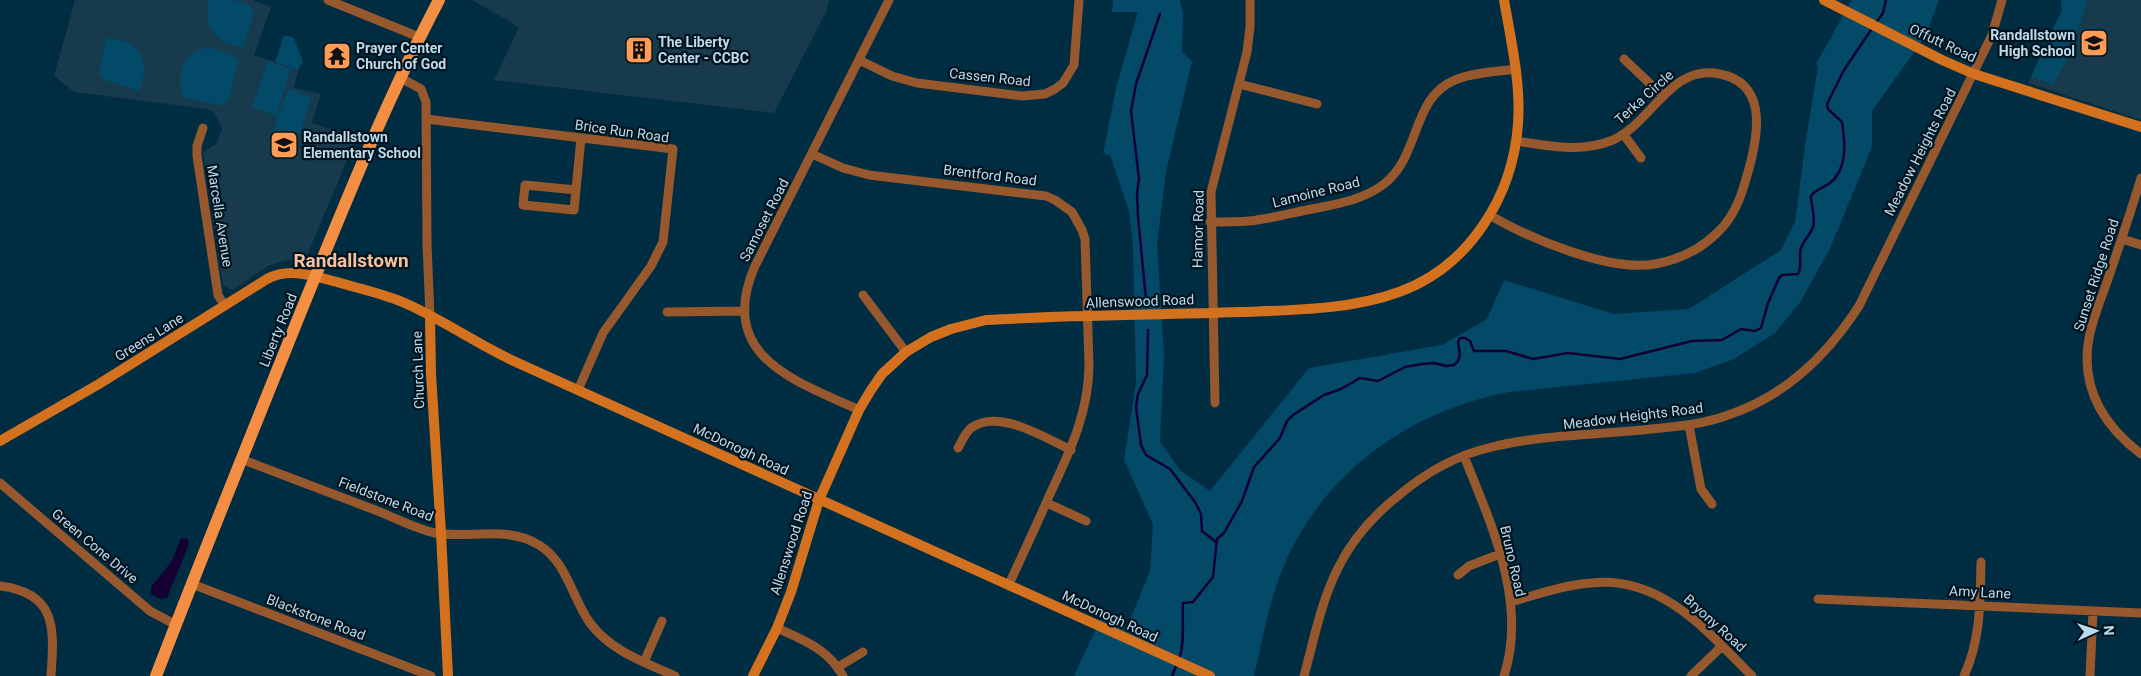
<svg xmlns="http://www.w3.org/2000/svg" width="2141" height="676" viewBox="0 0 2141 676" font-family="Roboto,sans-serif">
	<rect width="100%" height="100%" fill="#002d41"/>
	<path fill="#173a4c" d="M75,0H252L271,7L254,55L298,70L294,88L321,94L312,123L336,131L358,134L306,258L284,261L268,266L233,290L223,286L203,152L216,144L222,130L221,125L213,112L206,109L74,92L54,76Z
		M472,0H829L827,10L774,113L494,80L519,27Z
		M2061,0H2141V120L2028,83L2062,10Z"/>
	<path fill="#034a68" d="M209,0H233L250,5L254,14L243,48C216,42 202,28 209,0Z
		M1113,0H1180L1183,13L1182,52L1192,61L1166,172L1157,244L1164,357L1160,442L1180,470L1210,491L1309,368L1442,345L1487,319L1504,280L1614,314L1689,309L1781,250L1795,222L1805,146L1818,66L1816,64L1852,0H1939L1925,37L1872,111V147L1831,246L1801,301L1775,333L1734,359L1695,373L1509,392C1408,411 1319,475 1281,573C1268,606 1262,642 1254,676H1074L1102,616L1127,627L1150,571L1153,524L1124,460L1136,383L1133,247L1129,211L1110,155L1103,154L1116,88L1138,12H1112Z
		M2061,0H2088L2070,54L2053,85L2031,77L2062,10Z
		M284,35L294,38L303,62L298,70L275,62Z
		M106,38C140,40 152,59 139,91L104,80L99,73Z
		M208,48L219,50L239,59L229,100L222,106L182,97C177,75 182,50 208,48Z
		M268,61L291,69L276,116L252,107Z
		M289,89L312,98L303,123L302,134L274,130L278,114Z"/>
	<path fill="#140033" d="M181,538H187L189,544L167,598L160,599L151,594V587L172,561Z"/>
	<g fill="none" stroke-linecap="round" stroke-linejoin="round">
		<path stroke="#140033" stroke-width="2.5" d="M1876,23L1883,13L1886,0
			M1146,300L1138,216L1137,193L1139,179L1131,111L1136,84L1160,14
			M1148,330L1147,375L1138,394L1136,407L1141,445L1146,455L1170,469L1195,502L1201,514L1202,531L1216,542
			M1179,659C1185,645 1182,619 1183,603L1193,602L1213,577L1217,539L1224,533L1242,501L1254,467L1280,438L1287,421L1293,415L1324,395L1341,389L1360,378L1378,381L1405,367L1422,364L1434,363L1446,366L1454,365L1458,361L1460,355L1458,342L1460,338H1465L1470,341L1474,351H1506L1533,359L1568,353L1620,359L1692,341L1722,340L1741,329L1755,331L1761,328L1768,303L1779,278L1782,275L1798,274C1803,265 1798,256 1801,248C1804,240 1810,235 1813,227C1816,217 1811,206 1811,196C1816,189 1823,188 1830,183C1848,169 1845,142 1842,122L1828,109L1827,104L1844,70L1873,27
			M1172,676L1177,664"/>
		<path stroke="#96582c" stroke-width="9" d="M328,0L419,37
			M1624,59L1663,96
			M859,60L892,76L917,83L1022,96L1045,94L1055,89L1063,83L1074,65L1079,0
			M399,77L421,89L426,102L427,244L430,316
			M1239,84L1317,104
			M426,119L673,149L663,242L651,266L603,333L578,390
			M203,128L197,146V156L218,295L225,306
			M1624,135L1641,158
			M812,154L843,168L869,175L1046,196L1055,200L1072,212L1082,230L1085,239L1089,364C1089,412 1070,451 1050,494C1037,524 1023,554 1009,584
			M2141,178C2131,211 2120,244 2109,276C2102,297 2093,317 2089,338C2080,388 2103,425 2141,454
			M576,190L525,185L523,205L574,210L581,138
			M1491,216C1531,239 1609,272 1655,264C1678,260 1701,249 1718,232C1738,213 1744,187 1751,161C1759,128 1765,83 1720,74C1671,63 1652,123 1613,140C1581,153 1549,146 1516,141
			M1210,222C1223,222 1236,222 1249,221C1270,219 1291,213 1312,209C1337,204 1363,200 1384,184C1421,155 1411,98 1455,80C1474,72 1496,72 1516,69
			M2122,239L2141,245
			M863,295L906,352
			M667,312L745,311
			M1215,403L1211,192L1247,52L1250,27V0
			M859,410C796,381 717,357 754,268L889,0
			M1689,425L1701,489L1712,504
			M958,448C962,441 965,433 971,428C999,408 1045,438 1071,450
			M1464,456C1491,524 1528,602 1504,676
			M241,459C286,476 331,493 375,510C394,517 415,529 435,533C471,539 506,525 539,545C567,562 572,598 590,623C611,651 644,662 675,676
			M0,483L150,611L176,625
			M1047,503L1086,521
			M1458,575L1469,566L1500,554
			M192,584L431,676
			M0,586C58,593 54,630 51,676
			M1818,599L2141,613
			M1510,602C1536,595 1563,585 1591,583C1661,575 1708,632 1752,676
			M777,628C804,640 828,649 843,676
			M644,662L662,621
			M838,667L863,652
			M1304,676C1314,639 1321,602 1338,568C1352,540 1374,515 1398,496C1424,474 1455,456 1488,448C1537,435 1592,435 1642,430C1672,427 1703,425 1731,414C1786,395 1828,354 1859,306L1992,35L2002,0
			M1691,676L1722,646
			M1964,676C1981,639 1980,602 1981,562
			M2090,676L2093,611"/>
		<path stroke="#d3711e" stroke-width="10" d="M1824,0L1942,60L1974,74L2141,127
			M430,316L431,374L441,533L448,676
			M0,441L99,384L267,279C290,267 313,276 337,282C360,289 385,294 407,304C445,321 480,346 518,363L1210,676
			M753,676L777,628L791,592L819,500L859,410L871,390L882,374L906,352L931,337L951,329L986,320C1071,315 1156,315 1241,312C1293,310 1350,310 1399,292C1469,267 1513,196 1518,124C1521,83 1511,41 1504,0"/>
		<path stroke="#f38e43" stroke-width="12" d="M156,676C204,551 254,428 304,304C346,201 387,99 439,0"/>
	</g>
	<defs>
		<symbol id="school-square" viewBox="-11 -11 22 22"><rect x="-9" y="-9" width="18" height="18" rx="4" fill="#fe9c57" stroke="#00141f"/><path d="M0-5L7-2L0 1L-7-2ZM-4 1L0 2.5L4 1V4Q0 6-4 4Z" fill="#111"/></symbol>
		<symbol id="building-square" viewBox="-11 -11 22 22"><rect x="-9" y="-9" width="18" height="18" rx="4" fill="#fe9c57" stroke="#00141f"/><path d="M-4-6H4V6H1V3H-1V6H-4ZM-2.5-4.3h1.7v1.8h-1.7ZM.8-4.3h1.7v1.8H.8ZM-2.5-1h1.7V.8h-1.7ZM.8-1h1.7V.8H.8Z" fill="#111"/></symbol>
		<symbol id="temple-square" viewBox="-11 -11 22 22"><rect x="-9" y="-9" width="18" height="18" rx="4" fill="#fe9c57" stroke="#00141f"/><path d="M0-6L5-2H3V0L6.5 2.5H4V6H1.5V3h-3V6H-4V2.5H-6.5L-3 0V-2H-5Z" fill="#111"/></symbol>
	</defs>
	<g fill-rule="evenodd">
		<use href="#school-square" x="2078" y="27" width="32" height="32"/>
		<use href="#building-square" x="623" y="34" width="32" height="32"/>
		<use href="#temple-square" x="321" y="40" width="32" height="32"/>
		<use href="#school-square" x="268" y="129" width="32" height="32"/>
	</g>
	<g text-anchor="middle" dominant-baseline="central" stroke-width="4.5" stroke-linejoin="round" paint-order="stroke">
		<g font-size="14" font-weight="bold" fill="#bedaea" stroke="#00141f" text-anchor="start">
			<text x="2075" y="35" text-anchor="end">Randallstown<tspan x="2075" dy="16">High School</tspan></text>
			<text x="658" y="42">The Liberty<tspan x="658" dy="16">Center - CCBC</tspan></text>
			<text x="356" y="48">Prayer Center<tspan x="356" dy="16">Church of God</tspan></text>
			<text x="303" y="137">Randallstown<tspan x="303" dy="16">Elementary School</tspan></text>
		</g>
		<g font-size="14" fill="#bedaea" stroke="#00141f">
			<text transform="translate(1943 43) rotate(25)">Offutt Road</text>
			<text transform="translate(990 77) rotate(6)">Cassen Road</text>
			<text transform="translate(1644 97) rotate(-42)">Terka Circle</text>
			<text transform="translate(622 131) rotate(8)">Brice Run Road</text>
			<text transform="translate(1920 152) rotate(-63)">Meadow Heights Road</text>
			<text transform="translate(990 175) rotate(7)">Brentford Road</text>
			<text transform="translate(1316 192) rotate(-14)">Lamoine Road</text>
			<text transform="translate(220 216) rotate(81)">Marcella Avenue</text>
			<text transform="translate(764 220) rotate(-63)">Samoset Road</text>
			<text transform="translate(1198 229) rotate(-89)">Hamor Road</text>
			<text transform="translate(2096 275) rotate(-72)">Sunset Ridge Road</text>
			<text transform="translate(1140 301) rotate(-2)">Allenswood Road</text>
			<text transform="translate(278 330) rotate(-68)">Liberty Road</text>
			<text transform="translate(149 337) rotate(-32)">Greens Lane</text>
			<text transform="translate(418 370) rotate(-92)">Church Lane</text>
			<text transform="translate(1633 416) rotate(-7)">Meadow Heights Road</text>
			<text transform="translate(741 449) rotate(25)">McDonogh Road</text>
			<text transform="translate(386 499) rotate(21)">Fieldstone Road</text>
			<text transform="translate(791 543) rotate(-72)">Allenswood Road</text>
			<text transform="translate(95 546) rotate(40)">Green Cone Drive</text>
			<text transform="translate(1513 561) rotate(77)">Bruno Road</text>
			<text transform="translate(1980 592) rotate(3)">Amy Lane</text>
			<text transform="translate(1110 616) rotate(25)">McDonogh Road</text>
			<text transform="translate(316 617) rotate(21)">Blackstone Road</text>
			<text transform="translate(1715 623) rotate(42)">Bryony Road</text>
		</g>
		<g font-size="19" font-weight="bold" fill="#f7c09c" stroke="#00141f">
			<text x="351" y="260">Randallstown</text>
		</g>
	</g>
	<g transform="translate(2096 631) rotate(87)" stroke="#00141f" stroke-width="4" paint-order="stroke">
	<path d="M0-4L9 19L0 12L-9 19Z" fill="#bedaea"/>
	<text y="-8" font-size="14" font-weight="bold" text-anchor="middle" fill="#bedaea">N</text>
	</g>
</svg>
